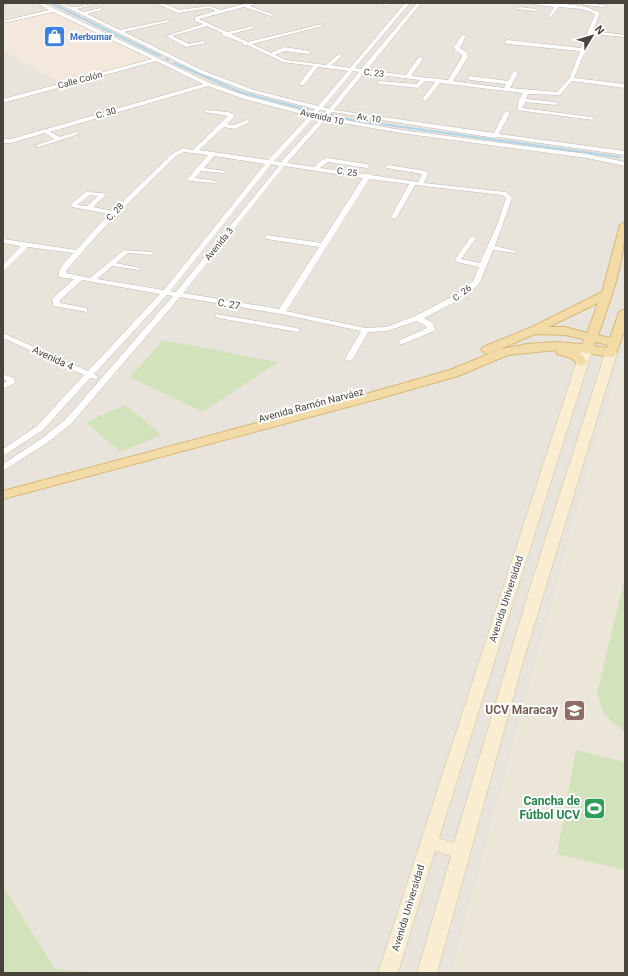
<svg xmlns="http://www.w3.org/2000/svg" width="628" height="976" viewBox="0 0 628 976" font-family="Roboto,sans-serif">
	<rect width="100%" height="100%" fill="#f4f2ed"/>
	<path fill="#e8e4db" d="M3,3H625V973H3Z"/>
	<path fill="#f3e8db" d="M52,11L152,60L62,84L3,50V23Z"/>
	<path fill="#ece6d8" d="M625,347V973H451L594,447Z"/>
	<path fill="#d2e3bb" d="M163,340L278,362L203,412L130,377Z
		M126,405L162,435L120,452L86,422Z
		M625,578V733L604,714L597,693Z
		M576,750L625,762V870L557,854Z
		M3,886L55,969L99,973H3Z"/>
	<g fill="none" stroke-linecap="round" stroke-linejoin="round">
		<path stroke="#b1d4e9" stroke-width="2" d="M51,3L160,56
			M166,59L168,60
			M174,63L240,92L312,111
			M319,112L323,113
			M330,115L352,120L619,157"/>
		<defs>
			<path id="street" d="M3,3H8L3,5Z
				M37,3H43L210,83L247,96L311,113L315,109L250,92L200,73L58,3C64,3 68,7 74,7C82,7 91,3 100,3L77,9L83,12L101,8V10L87,14L120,30L168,20V22L124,32L204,71L254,90L318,106L348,71L318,67L304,85H300L299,84L313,66L283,62L247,45H243V43L222,35V33L207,26L172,36L189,44L203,41L206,43L186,47L166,36L203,24L195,21V17L216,11L209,8L178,13L156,3H162L179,10L209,6L221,10L244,4L256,3L250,6L274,15V17L244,7L199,19L227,32L254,26V28L231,34L248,42L322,24V26L252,44L271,53L284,47L310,51L311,52L308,54L285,51L275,55L286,60L326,65L339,54L341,55V57L331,65L350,68L405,3H410L355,68L361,69L417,3H421L367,70L406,75L418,58L420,57L423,59L411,76L448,80L462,57V55L455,50L454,47L462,35H464L466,36L460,48L467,53L468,57L453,81L504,88L506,84L470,80L467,78L470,76L508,81L513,72L515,71L518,73L510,88L557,92L569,79L580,51L507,44L504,42L507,40L581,48L595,14L582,9L559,7L550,18L548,17L554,7L526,3C546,3 583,2 600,13L593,31L625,35V37L592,34L574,78L625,84V88L572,81L560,95L528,94L526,99L555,102L557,103V105L525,102L522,108L591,117L594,119L593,120L517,110L519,100L523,93L440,83L427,100L425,101L422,99L435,82L425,81L418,88L380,84L378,83V81L417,84L420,80L364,73L334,110L494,133L504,113L507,111L510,113L499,134L625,151V155L497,137L495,138L332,112L328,117L401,130L587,154L625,162V166L587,158L401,133L325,120L287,163L314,167L320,161L327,158L367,164L370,166L367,168L328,162L320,168L365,174L368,173L371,175L418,182L422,174L386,168V166L388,165L425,171L428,174L424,183L506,192L512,198L495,246L516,251V253L493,250L479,284L465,297L424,318L433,323L435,329L434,331L403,344H400L399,342L400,340L427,328L426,326L417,321L387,331L368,332L353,359L349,361L345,359L361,331L281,314L180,297L71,424L47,443L3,471V464L41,439L65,420L173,296L167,295L94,374L98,377L97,379L90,378L43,430L3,456V449L37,426L84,375L3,338V333L88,371L160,294L82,280L60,300V303L87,308V312L54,306L52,300L53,298L74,279L59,277C57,268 68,260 73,253L28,247L5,270L3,271V265L21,246L3,243V239L76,250L109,214L72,207L70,205L71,204L86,192L103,193L106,195L93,207L113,211L172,154L183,148L193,150L228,116L205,112V110L228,112L234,115V117L227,124L234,125L247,120L250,122L235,129L224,127L199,150L268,160L309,116L244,99L208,86L50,132L60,137L76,132L79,134L39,147L34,146L54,139L45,133L11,143H3V139H11L203,84L156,61L3,103V99L152,59L53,12L3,23V21L49,10ZM353,71L359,72L329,109L323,107ZM320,110L326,111L323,116L316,114ZM314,117L320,119L281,162L274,161ZM184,152L208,155L188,178L187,179L190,181L216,183V181L195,178L201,171L225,173V171L204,168L214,156L265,164L164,290L97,279L112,266L140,270V268L116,263L128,253L153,255L154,254L151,252L124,250L90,278L66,273V271C100,230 138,193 176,156ZM271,164L279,166L176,292L170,291ZM284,166L363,178L321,243L267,235L264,237L267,239L319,247L279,309L183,293ZM369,179L409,184L391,217L394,219L397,217L415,185L502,195L506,198L497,225L480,263L461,259L476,238L473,236L471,237L455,259L457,262L479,267L473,281L459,293L415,316L386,327L365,328L286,311ZM89,195L98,196L87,206L77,205Z
				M385,3H390L386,6L384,5Z
				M584,3L604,5L606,6L604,7L586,5H584Z
				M519,7L536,9L538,10L536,11L517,9V8Z
				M216,314L297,328L301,330L297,332L219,318L215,316Z
				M3,374L14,378L15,383L3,389V384L7,381L3,379Z"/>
			<path id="secondary" d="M587,345L593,348L439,838L454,843L531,584L605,353L611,350L617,353L523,662L437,973H417L451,856L435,851L398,973H378L581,348Z"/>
			<path id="primary" d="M625,222C625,262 611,298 598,335L610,338L619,312L625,309V329L615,356L611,357L574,351L579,352L588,362L582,366L578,365L571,358L557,354L556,350L508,355L458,376L381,398L3,499V491L373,392L450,370L501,349L527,344L555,342L582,344L584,339L565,335L535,334L491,353L487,354L481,350L483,347L532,327L602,292L620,225ZM598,303L587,333L565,327H548ZM595,342L608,345L607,348L594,346Z"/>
		</defs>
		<use href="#street" stroke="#bfb9b0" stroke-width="1"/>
		<use href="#secondary" stroke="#cec2a2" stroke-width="1"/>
		<use href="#primary" stroke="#d7b878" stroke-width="2"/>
		<use href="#street" fill="#fff" fill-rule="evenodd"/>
		<use href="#secondary" fill="#f9eed2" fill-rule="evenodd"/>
		<use href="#primary" fill="#f3dba7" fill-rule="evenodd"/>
	</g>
	<defs>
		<symbol id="shop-square" viewBox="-11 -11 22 22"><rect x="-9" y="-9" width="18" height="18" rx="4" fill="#3f7fe0" stroke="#fff"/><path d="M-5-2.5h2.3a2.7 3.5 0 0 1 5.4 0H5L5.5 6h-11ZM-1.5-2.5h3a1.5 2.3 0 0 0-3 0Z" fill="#fff"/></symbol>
		<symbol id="university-square" viewBox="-11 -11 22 22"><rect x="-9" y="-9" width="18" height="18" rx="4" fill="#8d6e63" stroke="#fff"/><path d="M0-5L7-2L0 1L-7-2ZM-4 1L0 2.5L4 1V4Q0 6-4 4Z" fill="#fff"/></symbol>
		<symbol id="stadium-square" viewBox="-11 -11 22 22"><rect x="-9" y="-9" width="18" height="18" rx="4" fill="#2e9e5b" stroke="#fff"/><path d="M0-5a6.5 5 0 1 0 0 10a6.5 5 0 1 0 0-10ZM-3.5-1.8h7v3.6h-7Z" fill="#fff"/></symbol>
	</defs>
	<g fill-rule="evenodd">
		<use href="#shop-square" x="42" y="24" width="25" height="25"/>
		<use href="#university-square" x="562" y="698" width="25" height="25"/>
		<use href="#stadium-square" x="582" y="796" width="25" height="25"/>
	</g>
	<g text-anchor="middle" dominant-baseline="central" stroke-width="4" stroke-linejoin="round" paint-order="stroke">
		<g font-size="9" font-weight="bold" fill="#366cbe" stroke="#fff" text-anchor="start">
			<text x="70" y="37">Merbumar</text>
		</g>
		<g font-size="9" fill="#48433b" stroke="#fff">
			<text transform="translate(374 73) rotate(7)">C. 23</text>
			<text transform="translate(80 80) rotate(-15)">Calle Colón</text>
			<text transform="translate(106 113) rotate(-16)">C. 30</text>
			<text transform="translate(322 117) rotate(13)">Avenida 10</text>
			<text transform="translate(369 118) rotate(8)">Av. 10</text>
			<text transform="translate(347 172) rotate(8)">C. 25</text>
			<text transform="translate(115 212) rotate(-46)">C. 28</text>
			<text transform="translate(219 244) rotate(-51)">Avenida 3</text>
			<text transform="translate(462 293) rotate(-38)">C. 26</text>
		</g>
		<g font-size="10" fill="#48433b" stroke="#fff">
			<text transform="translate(229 304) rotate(10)">C. 27</text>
			<text transform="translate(53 358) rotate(25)">Avenida 4</text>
			<text transform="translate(311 405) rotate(-15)">Avenida Ramón Narváez</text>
			<text transform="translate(506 599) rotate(-72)">Avenida Universidad</text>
			<text transform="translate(408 908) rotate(-73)">Avenida Universidad</text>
		</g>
		<g font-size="12" font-weight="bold" fill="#785e54" stroke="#fff" text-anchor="end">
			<text x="558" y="710">UCV Maracay</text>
		</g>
		<g font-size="12" font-weight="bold" fill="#27864d" stroke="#fff" text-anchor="end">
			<text x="580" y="801">Cancha de<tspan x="580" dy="14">Fútbol UCV</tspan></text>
		</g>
	</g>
	<rect width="628" height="976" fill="none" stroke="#48433b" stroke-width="8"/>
	<g transform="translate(592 36) rotate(52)" stroke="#ffffff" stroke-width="3" paint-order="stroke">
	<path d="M0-3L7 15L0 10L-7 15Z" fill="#48433b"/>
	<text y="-6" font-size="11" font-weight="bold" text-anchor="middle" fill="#48433b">N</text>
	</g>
</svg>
